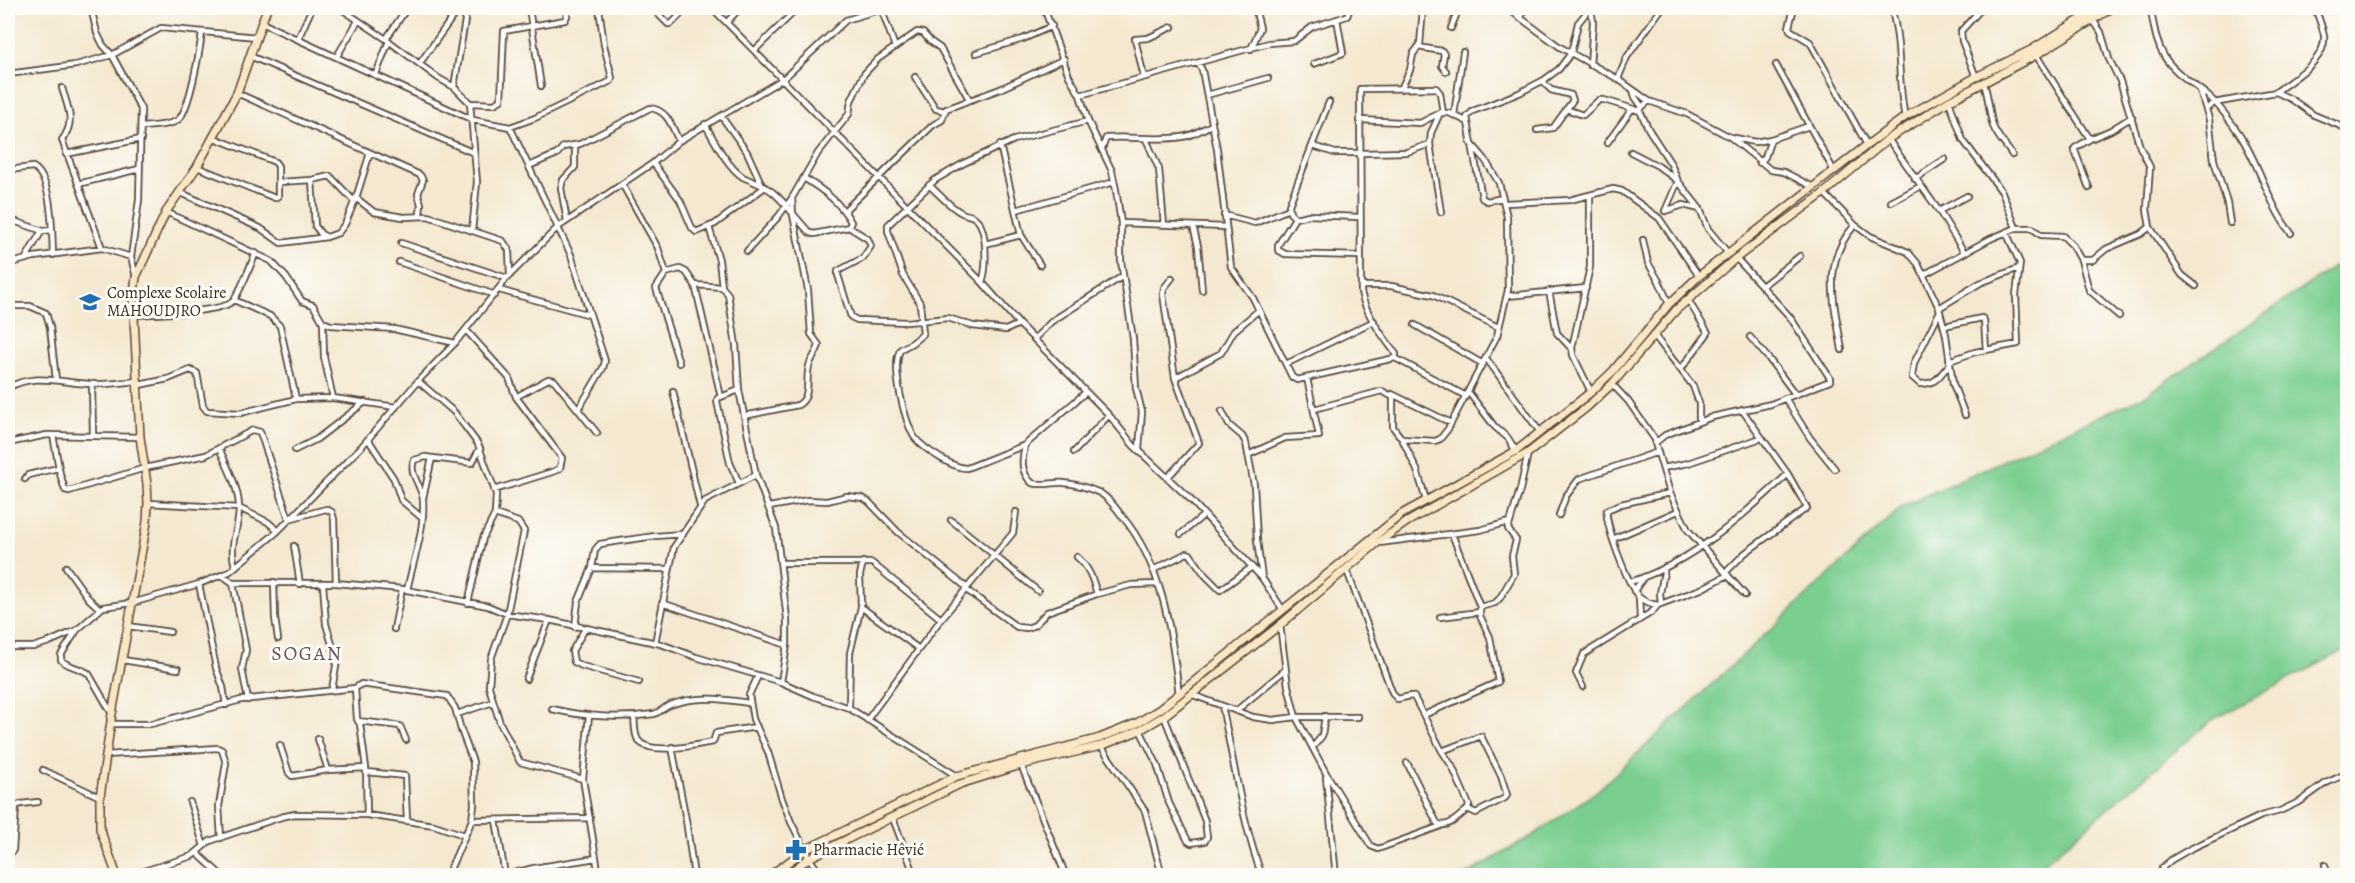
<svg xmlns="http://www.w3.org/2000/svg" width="2355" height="883" viewBox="0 0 2355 883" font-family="Alegreya,serif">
	<rect width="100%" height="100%" fill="#fdfcf7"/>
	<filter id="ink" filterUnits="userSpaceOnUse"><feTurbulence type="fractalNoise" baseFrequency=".0167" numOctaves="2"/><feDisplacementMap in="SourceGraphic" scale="12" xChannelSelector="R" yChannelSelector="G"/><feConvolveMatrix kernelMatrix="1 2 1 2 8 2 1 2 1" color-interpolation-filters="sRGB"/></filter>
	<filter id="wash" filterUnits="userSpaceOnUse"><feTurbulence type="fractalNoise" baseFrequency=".008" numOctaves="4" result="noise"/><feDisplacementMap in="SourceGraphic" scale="24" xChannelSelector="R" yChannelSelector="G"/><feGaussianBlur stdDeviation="1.35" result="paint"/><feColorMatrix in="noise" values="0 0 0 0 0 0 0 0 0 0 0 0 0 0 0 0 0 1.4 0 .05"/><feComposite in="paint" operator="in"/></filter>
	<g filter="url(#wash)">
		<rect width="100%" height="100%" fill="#f4e8d0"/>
		<path fill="#7ace91" stroke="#5a7c58" stroke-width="1.5" d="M2347,258V649L2212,720L2030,875H1466L1532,836L1597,791L1903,506L2146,395Z"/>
	</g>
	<g filter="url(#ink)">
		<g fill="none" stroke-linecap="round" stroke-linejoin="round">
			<defs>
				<path id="street" d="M91,8L97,33L103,45L112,55L141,109L139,200L131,257L136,277
					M340,8L386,39L438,78L454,87L470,103L477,182L472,231
					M529,8L541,86
					M652,8L668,24H671L687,8
					M712,8L982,282L1019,324L1109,415L1133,445L1190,499L1262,578L1283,610
					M881,8L895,47
					M1044,8L1069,76L1080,95L1088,121L1112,171L1116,190L1121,223V261L1133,339L1136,388L1142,412L1139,449
					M1507,8L1560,47L1618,79L1649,101L1687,114L1730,137L1771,170L1784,172L1813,187
					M1794,8L1789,27L1790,30L1810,42L1867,145
					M1891,8C1902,42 1897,81 1905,117
					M2085,8L2101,32L2109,59L2120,81L2140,147L2150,167L2147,209L2150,227L2182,275L2196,286
					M2150,8C2154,24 2155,41 2164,56C2173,72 2194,84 2208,96C2218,104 2233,124 2240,135C2261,167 2268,204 2291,233
					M1520,18L1526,8
					M727,22L740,8
					M262,23L473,120L510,127L535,118L611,81L612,78L604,45L599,8
					M1451,28L1459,8
					M298,39L312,8
					M386,39L407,8
					M1418,47L1442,51L1444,54L1442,66L1446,71
					M1251,49L1260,28L1255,8
					M755,50L798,8
					M976,53L1023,39L1052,26
					M2036,55L2090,139L2075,148V151L2089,188
					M250,56L474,153
					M337,56L358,21
					M420,63L459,8
					M1198,63L1202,70L1217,149L1231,267L1253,298L1292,377L1297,380L1395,358L1396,354C1382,335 1366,315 1361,292L1360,89L1436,88L1440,93L1443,113
					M1314,64L1343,53L1337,19
					M1590,65L1593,22L1591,8
					M1776,65L1834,171
					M8,74L76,65L112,55L161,28L257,37
					M376,74L389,41
					M915,77L936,109L945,111
					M1144,77L1135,39L1148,38L1172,27
					M1976,77L1962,41L1961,31L1982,8
					M1618,79L1627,57L1662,8
					M1984,84C1989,97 1989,113 1993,126C1997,137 2006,145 2012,155
					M454,87L467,8
					M62,88C68,108 76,122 62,140L102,248
					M1401,89L1410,70L1413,54L1420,45L1423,8
					M1633,90L1635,97L1642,107
					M2200,91L2209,119L2214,160L2227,203L2230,223
					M2276,92C2293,78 2327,61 2324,35C2322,26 2318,16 2315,8
					M237,93L420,175L423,180L418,194L421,204L420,214
					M1080,95L1269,43L1294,41L1312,27L1347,16L1350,8
					M1207,95L1268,78
					M1649,101L1642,107L1640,111L1649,130L1671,164L1678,181L1700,209L1708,229L1728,253
					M1949,101L1963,140L2002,192L2016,228
					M470,103L494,104L501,100L504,31L565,20L567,16L566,8
					M1566,109L1583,115L1599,100H1604L1640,111
					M2206,109L2214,103L2276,92L2291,99L2314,115L2348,129
					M1440,113L1431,133L1430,144L1441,212
					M1454,115L1463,52
					M721,116L747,152L761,183
					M1361,120L1420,123L1440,113H1449L1466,121
					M705,124C714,140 728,168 743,177C755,183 766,185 776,195C788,206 798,221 810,233L814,234L849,227L868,239L871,246L863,258L838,271V275L851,317L857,320L907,322L948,318L973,326L1006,330L1019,324
					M142,127C152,126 171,126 179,119C190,108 200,49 202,32
					M510,127L571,255L605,361L603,368L578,410
					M1537,130L1553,128L1573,100L1571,95L1551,90L1545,84L1544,80
					M1730,137L1755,142L1771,139
					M1146,139L1159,169L1164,225
					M1888,139L1939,211L1964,252
					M2090,139L2111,130L2132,117
					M1607,143L1632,109
					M1000,145L1021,235L1040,265
					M1313,146L1335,153H1362L1407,152L1430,144
					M1102,149L1106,138C1132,136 1156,141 1182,137C1192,136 1202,129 1212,125
					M1631,152L1658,166L1678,181L1665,211
					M66,154L141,139
					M653,163L680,200L692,228L696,232L715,224L765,187
					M1760,163L1765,157L1771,139L1809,126
					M529,166L557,154L563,147L580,144L650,108C668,110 672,127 679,141
					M197,167L275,198L278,196V166L275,162L212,137
					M8,170L33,167C53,178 52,233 53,255
					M804,178C823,190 840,202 851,222L849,227
					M1915,179L1945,159
					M312,180L315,226L321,234L327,237
					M279,182L312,180L330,176L354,201
					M78,184L139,169
					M622,184L658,248L666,273
					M929,185C939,194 950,207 962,213C966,215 972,215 975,218C988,227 987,269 982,282
					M179,192L260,228L281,243L327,237L338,233L345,224L356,198L370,153
					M1824,193L1855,225L1870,236L1908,252L1918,264L1939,308L1946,335L1953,384L1965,415
					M1590,196V267L1572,348L1573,355L1591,392
					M356,198L374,212L403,217L428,216L503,241L509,250L510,275
					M1503,198L1487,201L1482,198L1467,117L1473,111L1519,93L1544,80L1559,69L1571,53L1578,23L1590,8
					M1891,202L1921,186
					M1505,203L1570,200L1613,189L1622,191L1659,218L1699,276
					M1016,210L1114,182
					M1665,211L1683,205L1700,209
					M1939,211L1967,196
					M166,212L271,261L286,277L302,301L313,305L323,322L331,325L394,329L455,343
					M846,212V209L933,125L942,120L946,109L1000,89L1064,59
					M1224,215L1255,223L1289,209
					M1360,217L1309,215L1295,218L1278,245V250L1285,254L1360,256
					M1295,218L1290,213L1289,205L1329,102
					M8,219L43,231
					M567,221L561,188L563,180L575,167V145
					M1121,223L1226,227
					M1193,226L1198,246L1202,290
					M709,227L719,260L722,287
					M1643,240L1648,263L1659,281L1669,304
					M401,243L507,278
					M985,244L1021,235
					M747,251L778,217L792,198L818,153L849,114L851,101L864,74L878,59L917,32L923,33L930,41L940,48L969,99
					M26,258L40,234L43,231L51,230
					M1736,258L1790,317L1830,378V381L1771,404L1712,417L1665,435L1655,443L1670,493L1688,530L1745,595
					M2081,260L2089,290L2119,316
					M399,262L495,295
					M8,264L34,257L102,248L131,257
					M1923,275L1990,239L2016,228H2032L2041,235L2063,236L2073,246L2081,260H2093L2106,249L2141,234L2150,227
					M695,285L722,287L728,294L736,345L739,390L756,475L776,528L787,619V645L781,682
					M1361,286H1391L1433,295L1498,327
					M1762,286L1800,256
					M499,290L590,315
					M1549,291L1557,333L1571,348
					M1508,296L1586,288
					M234,300L270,316L280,326L296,399
					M8,306H30L46,313L50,327L56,380
					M1939,308L1980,283L2019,268
					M1939,313L1914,363L1912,377L1920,384C1938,384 1938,376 1950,364
					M134,315C152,314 225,313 234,300C243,286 249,268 256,253
					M323,322L324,357L333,398
					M1415,325L1483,364
					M1944,326L1982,318L1984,320L1986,350
					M466,330L509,378L516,397L562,458L560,468L555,471L494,490
					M1654,335L1693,386L1699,403V422
					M1750,337L1769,359L1795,394
					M1034,339L1052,321L1123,276
					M1842,350C1835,305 1820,263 1855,225
					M1395,358L1466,396
					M1486,358L1540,432
					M1949,361L1975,352L2018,344L2016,295L2020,263L2006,232
					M679,363L656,288L666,273L680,269L686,272L695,285L721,397
					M1286,364L1374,321
					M1681,369L1708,333L1688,300
					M1175,378L1221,353L1234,331L1259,310
					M418,381L454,412L478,444L496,494L495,514L483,538L468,603
					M92,384L93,436
					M1612,384L1628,401L1656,441
					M139,385L168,379L190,370L197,373L203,406L207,411L240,413L296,399L333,398L396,407
					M8,388C34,372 62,383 91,384C107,385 123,382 139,381
					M673,391L700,506
					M1086,392L1025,445L967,468C954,469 924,449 915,438C905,425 890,363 901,349L912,343L923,334L920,303L903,275L888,231V225L935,180L964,163L1014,140L1088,121
					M1469,393L1495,427L1508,438L1516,451
					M1392,394L1451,423
					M516,397L548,379L554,380L597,433
					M1785,398L1810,438L1835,469
					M1314,409L1382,391L1393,397V427L1402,439L1435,441L1440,439L1448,429L1497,336L1508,290L1507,217L1499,183L1484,158L1470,142
					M1222,411L1229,425L1242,436L1246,443L1254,485L1257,540L1262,578
					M744,416L798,405C813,396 804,377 810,363C813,357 817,352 819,345L811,334L808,290L793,215L792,198
					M53,435L60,474L65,490L69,491L145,468L206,455L253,430L260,432L289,519L326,509L332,512L334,519L336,583
					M368,439L394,479L401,500L422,518
					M1402,439L1417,470L1426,500
					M8,443L47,435L140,437
					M1025,445C1022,460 1020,472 1032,483C1042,486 1054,482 1064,483C1077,484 1089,488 1100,493C1109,498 1116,508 1122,516C1163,565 1172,633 1179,695
					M219,448C227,466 238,486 239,506C240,529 228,541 235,567
					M295,450L317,439L365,402
					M1074,452L1109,415
					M1248,455L1285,438L1319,436L1307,378
					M1663,468L1688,463L1761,438
					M1167,478L1199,443L1175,378L1163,294L1164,288L1172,278
					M25,479L28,475L58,468
					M739,483L730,463L717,401L718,398L739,390
					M1670,493L1621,504L1607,510C1604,523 1630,590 1640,598C1645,602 1652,604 1658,605L1701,589L1728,575
					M423,498L432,458
					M148,503L239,508L268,522L278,531
					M769,507L808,500L827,501L847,496L863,498L869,502L898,532L966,587
					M495,514L518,522L524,531L507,614L491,659L489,687L500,723L520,762L583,779
					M1559,515L1566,496L1579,479L1658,452
					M951,520L1038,591
					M1181,534L1204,515
					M1613,539L1678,511
					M1379,543L1480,530L1509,522
					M294,546L300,584
					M8,555V554
					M1077,557C1089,567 1093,580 1097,594
					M781,563H872L941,619
					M66,567L88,598L100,609
					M592,568L669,569
					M1346,568L1392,692L1397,699L1411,696L1414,697L1442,751L1452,766L1469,805L1468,809C1459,816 1448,830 1437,823L1407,763
					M1153,570L1187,553L1190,554L1205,575L1220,590L1252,567
					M1726,572L1745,553L1807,508L1788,474L1742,410
					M223,576L233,583H336L402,589L488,606L507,614L549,620L661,644L696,657L781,682L813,696L849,708L957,776
					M274,582L275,618L278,639
					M1630,582C1691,563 1742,517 1788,474
					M233,583L246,650L242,669L248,700
					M199,584L216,668L223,687L226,705
					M323,584L326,624L337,661L332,689
					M965,589L1017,627L1027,628L1035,625L1047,612L1097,594L1131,585L1157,584
					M407,590C413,562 425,529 423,500C422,486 408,474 414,460L425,457L472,463L480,448
					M1634,591L1644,577
					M1639,598L1640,618
					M662,603L787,645
					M1661,604L1660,593L1665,567
					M861,607L919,649
					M1480,607L1495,603L1500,598L1514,574L1512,556L1516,540L1508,529L1520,490L1528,453
					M1440,617L1480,612
					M1280,625L1288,686L1296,717L1326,773L1371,846L1378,849L1441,826
					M128,626L170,632
					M575,627L578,602L592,568L595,550L600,544L655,536L683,534
					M394,629L402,589
					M585,629L572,651L574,662L582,666L639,682
					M77,630L61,655V660C69,668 81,667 89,674L112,714
					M655,643L674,547L705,501L756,475
					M8,647H33L49,642L77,630L103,607L132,603L199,584L229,572L277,532L362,446L418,381L455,343L507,278L557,228L653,163L679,141L783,79L846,20L885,8
					M123,660L178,669
					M758,676L749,695L753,719L768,752L782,799L791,822L809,858L822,876
					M526,679L549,620
					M1583,687L1576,673L1584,654L1652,612L1658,605
					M355,688L357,719L360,724L366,768L367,815
					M1193,695L1253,717L1273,720L1296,717H1358
					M1222,706C1234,762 1242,822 1262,876
					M849,708L850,653L861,607L860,575L863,562
					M552,709C584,717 622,719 654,714C661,712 664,707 670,705C696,695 723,699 749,703
					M1236,711L1285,670
					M457,714L493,702
					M589,715L583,779L599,876
					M1424,715L1498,682L1490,637L1480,616V607L1452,534
					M634,716C635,724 634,734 638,740C649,756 696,745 713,742L716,733L757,727
					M867,720L941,619L1013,533L1016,512
					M358,721L400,726L406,740
					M110,724H151L241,700L355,688L361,684L447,696L455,708L461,730L473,762L474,805L472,820L447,876
					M1140,730L1157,764L1169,803L1188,841L1191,843L1205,841L1207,837L1205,821L1164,716
					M318,739L328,770
					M280,745L289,773L292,776L328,770L366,768
					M1101,746L1145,811L1162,876
					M672,747L686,820L694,876
					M1313,747L1322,736L1325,716
					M1442,751L1481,736L1501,776L1507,795L1505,798L1476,813L1468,809
					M106,755L218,748L222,750L226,763L219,806L221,838
					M1021,765L1066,876
					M43,770L100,797
					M367,772L405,776L407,821
					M1326,777L1336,876
					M190,802L204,846
					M892,816L915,876
					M472,820L590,818
					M496,820L505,875
					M197,853L222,876
					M8,857L13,850L16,806L21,804L38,802
					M2325,865L2329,876
					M162,866L166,876
					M128,876L192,856L210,841L281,817L295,814L367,815L434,825L464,835
					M335,876L353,872
					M502,876L534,868L596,858
					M543,876L544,866
					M1140,876L1161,872
					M2163,876L2162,868L2171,860L2190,849L2261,816L2280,811L2301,801L2326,783L2348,773"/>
				<path id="secondary" d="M117,876L100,829V797L112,714L147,522L148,503L147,484L140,437L133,298L136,277L166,212L197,167L237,93L267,8
					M769,876L805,850L957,776L1100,738L1137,723L1160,709L1402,514L1516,451L1591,392L1613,371L1669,304L1699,276L1867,145L1905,117L1976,77L2031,50L2099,8
					M785,876L809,858L960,784L1021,765L1101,746L1140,730L1164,716L1280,625L1377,543L1407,522L1528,453L1586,408L1612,384L1676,310L1736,258L1824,193L1888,139L1949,101L2036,55L2112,8"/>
			</defs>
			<use href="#street" stroke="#574639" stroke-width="8"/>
			<use href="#secondary" stroke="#574639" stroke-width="10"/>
			<use href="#street" stroke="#fff" stroke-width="4.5"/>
			<use href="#secondary" stroke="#fae7c3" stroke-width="7"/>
		</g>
	</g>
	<defs>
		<symbol id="university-bare" viewBox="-9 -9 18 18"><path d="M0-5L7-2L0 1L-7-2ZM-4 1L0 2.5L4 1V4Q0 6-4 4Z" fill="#1f6fb2" stroke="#fdfcf7" stroke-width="2.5" paint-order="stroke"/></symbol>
		<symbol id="pharmacy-bare" viewBox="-9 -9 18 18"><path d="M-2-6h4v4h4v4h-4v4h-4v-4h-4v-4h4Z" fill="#1f6fb2" stroke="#fdfcf7" stroke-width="2.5" paint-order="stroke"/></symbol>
	</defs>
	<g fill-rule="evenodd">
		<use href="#university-bare" x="75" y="287" width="30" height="30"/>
		<use href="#pharmacy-bare" x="781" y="835" width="30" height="30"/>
	</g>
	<g text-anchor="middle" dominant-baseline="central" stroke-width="6" stroke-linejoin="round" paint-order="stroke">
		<g font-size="16" fill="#3b2a1e" stroke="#fdfcf7" text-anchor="start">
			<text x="107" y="293">Complexe Scolaire<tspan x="107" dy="18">MAHOUDJRO</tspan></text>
			<text x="813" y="850">Pharmacie Hêvié</text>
		</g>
		<g font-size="20" letter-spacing="1.5" fill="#6e5459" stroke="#fdfcf7">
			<text x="307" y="653">SOGAN</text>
		</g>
	</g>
	<rect width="2355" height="883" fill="none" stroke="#fdfcf7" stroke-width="30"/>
</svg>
